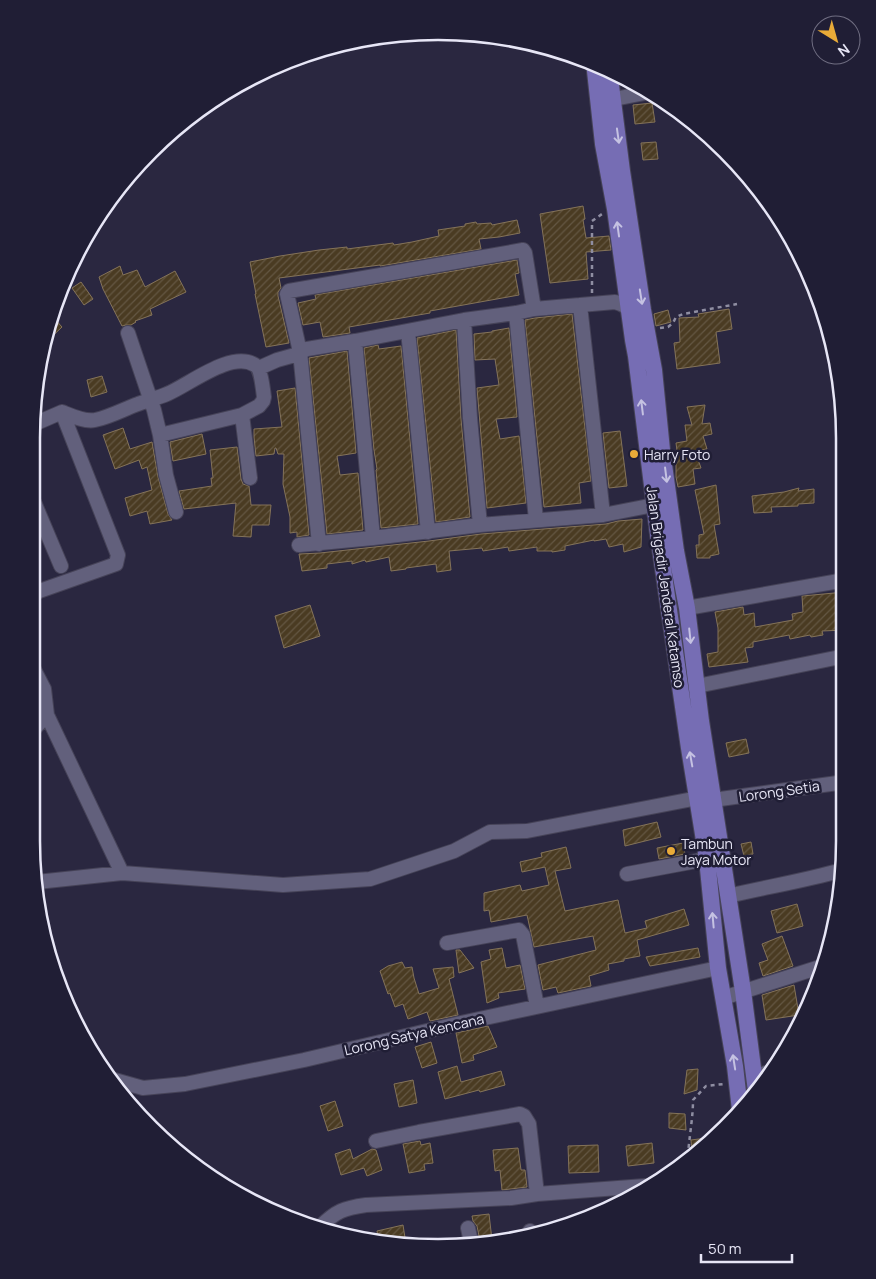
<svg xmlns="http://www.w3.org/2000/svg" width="876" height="1279" viewBox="0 0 876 1279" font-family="Manrope,sans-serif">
	<defs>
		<pattern id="building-hatch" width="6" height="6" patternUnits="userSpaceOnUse" patternTransform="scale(1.25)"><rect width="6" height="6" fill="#4a3b22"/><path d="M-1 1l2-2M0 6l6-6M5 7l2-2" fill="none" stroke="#645743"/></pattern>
	</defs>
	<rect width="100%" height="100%" fill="#2a2740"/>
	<path fill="url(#building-hatch)" stroke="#847359" d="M652,103L655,122L635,124L633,105Z
		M656,142L658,159L643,160L641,143Z
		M583,206L585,219L583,220L586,238L609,236L611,250L586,252L588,279L550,283L540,214Z
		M517,220L520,233L499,237L479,239L481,249L380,266V265L279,278L281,288L278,292V296L289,343L266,347L255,294H256L250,262L280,256L319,250L347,247V249L393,243L394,245L412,242L439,236L438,230L465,226V224L476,222L477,224L491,223L492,225Z
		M517,260L519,273L515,274L519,295L430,311V313L349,327L350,333L323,337L320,322L303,325L298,303L316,299L315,295Z
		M120,266L123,275L137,270L145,287L175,271L186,292L150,309L152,315L135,321L136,322L131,325H126L122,326L103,289L99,277Z
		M81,282L93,299L84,305L72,288Z
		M729,309L732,329L716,332L720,363L677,369L674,343L680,342L679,318L699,317L698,314Z
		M668,310L671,322L656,326L654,314Z
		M572,314L591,481L579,483L581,503L544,507L525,320L535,318Z
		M53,317L62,327L44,344Z
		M509,328L517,417L496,419L500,439L519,436L526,503L487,508L477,388L499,385L495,359L475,360L474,334L492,332V331Z
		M456,330L461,419L470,517L436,522L417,338Z
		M378,345L379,349L401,346L418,524L381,528L376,470L377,469L374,450L364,348Z
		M347,351L356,453L337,456L340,475L358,473L363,530L327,534L309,358Z
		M102,376L107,392L91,397L87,380Z
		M295,388L309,535L297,537V532L290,533V517L283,484L284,454H278L276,448H275L274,454L256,456L254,437V429L282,427L277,391Z
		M705,405L702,424L710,423L712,434L703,436L707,449L695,451L701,468L693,469L695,484L678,487L676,477V458H678L676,443L687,441L685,425H692L687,407Z
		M123,428L130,449L152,442L158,477L168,514L172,520L150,524L147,511L130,516L125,498L152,490L147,467L142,469L139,460L115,469L103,435Z
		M620,431L627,486L609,488L603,433Z
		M202,434L206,454L173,461L170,442Z
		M237,447L241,479L243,484L249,486L251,505H271L269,525H252L251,537L233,536L236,503L184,509L179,491L212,486L211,478H213L210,450Z
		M716,485L720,524L714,525L719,554L710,556V558H697L696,545H699V535L704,534L695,490Z
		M799,488L798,491L814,489V503L798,504V506L771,507L772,512L754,513L752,496L784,492Z
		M642,519L641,547L624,552L623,544L609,547L606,539L594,541V540L565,546V550L552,552V551H537V547L509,551L508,547L483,551L482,548L449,551L451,570L437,572L436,564L406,568V569L391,571L389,557L366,562L365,560L352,564V561L327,564V568L302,571L299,554L320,553L429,541L481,534L606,524L618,521Z
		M845,592V630L822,631L823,635L811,637L810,635L790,639L789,635L753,642V647L745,648L748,662L709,667L707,654L718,652V628L715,612L743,607L744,615L754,613L755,627L793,620L792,614L803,612L802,596Z
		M310,605L320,636L284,648L275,616Z
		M746,739L749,753L729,757L726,743Z
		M657,822L661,837L625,846L623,830Z
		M751,842L753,854L744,856L741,844Z
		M683,843L685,854L659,859L657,848Z
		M566,847L571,868L555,871L565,911L618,900L625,933L647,928L645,921L684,909L689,925L637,940L640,956L624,959V961L608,964L609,970L589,976L591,986L558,993L556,987L543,990L538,965L596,950L593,936L534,947L527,915L491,922L489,910L484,911V893L520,885L522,891L549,885L545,867L522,872L520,862L542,857L541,853Z
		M797,904L803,926L777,933L771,911Z
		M782,936L789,955L793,966L763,976L759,963L768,960L762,944Z
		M502,948L506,968L520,965L525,989L498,993L499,998L487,1003L481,962L491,959L489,950Z
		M698,948L700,957L650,966L646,957Z
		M456,950H460L474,968L459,973Z
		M402,962L405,968L412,967L414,978L419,994L439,988L433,969L453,967L454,977L449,979L458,1015L430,1021L427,1012L408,1019L403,1004L395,1007L390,993L388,994L380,971L388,966Z
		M794,985L799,1015L766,1020L762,995Z
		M488,1026L497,1047L473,1055L474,1060L462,1063L456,1033Z
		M431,1042L437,1063L422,1068L415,1047Z
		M457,1066L461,1082L501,1071L505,1085L480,1092L479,1090L445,1099L438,1072Z
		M698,1069L697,1090L684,1094L687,1070Z
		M413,1080L417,1103L399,1107L394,1084Z
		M335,1101L343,1126L328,1131L320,1106Z
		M669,1113L685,1114L686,1130L669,1128Z
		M714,1137L698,1149L692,1153L691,1140Z
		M420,1141L421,1145L430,1143L433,1163L424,1164L425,1170L409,1173L403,1144Z
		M652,1143L654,1163L628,1166L626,1146Z
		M598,1145L599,1172L569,1173L568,1146Z
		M518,1148L521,1170H525L527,1187L502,1190L500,1170L495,1171L493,1150Z
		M350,1149L353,1159L372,1149L376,1150L382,1170L367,1176L364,1168L341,1175L335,1154Z
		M489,1214L492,1240L480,1241L477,1226L473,1221L472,1216Z
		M403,1225L406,1244H385L379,1243L377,1231Z"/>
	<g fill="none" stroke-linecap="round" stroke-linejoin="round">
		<defs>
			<path id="minor" d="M604,101L650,92
				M580,305L603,515
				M516,313L536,520
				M464,320L470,418L480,525
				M408,331L428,532
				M128,333L154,410L160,435L166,475L176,512
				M355,341L373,538
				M259,368L277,360L295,355L307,349L355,341L464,320L516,313L534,309L580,305L615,302L621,304L628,308
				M242,415L250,478
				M32,425L62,412C72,416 85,422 95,420C110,417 124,409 138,404C148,400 158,398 167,394C189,385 231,350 255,365C261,368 263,390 264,397L263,401L259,406L242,415L160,435
				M31,495L61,566
				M319,544L300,352L287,294L289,291L523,250L525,253L534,309
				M299,545L373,538L480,525L603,515L654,505
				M31,594L116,564L118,555L62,412
				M687,608L845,580
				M31,664L44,689L47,715L31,732
				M697,686L845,656
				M47,715L122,873
				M713,800L845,782
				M627,874L707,859
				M37,882L122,873L283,885L370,879L454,851L490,832L527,831L698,798
				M728,896C766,887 804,881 842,870
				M447,943L519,930L523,935L537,1006
				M723,998L823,966
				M755,1076L773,1071
				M111,1079L143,1088L185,1084L304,1060L461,1023L718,968
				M376,1141L419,1132L520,1114L524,1116L529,1124L537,1194
				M320,1227C336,1211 344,1208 366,1205L511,1198L537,1194L645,1186
				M468,1228L471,1242
				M530,1231L531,1235"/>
			<path id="major" d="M594,62L603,144L615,209L633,340L636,356L658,534L689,748L707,859L718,968L735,1066L740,1110
				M609,70L622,171L643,310L654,370L662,450L676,551L687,608L701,721L743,991L756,1091"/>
		</defs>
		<use href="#minor" stroke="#464358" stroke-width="16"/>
		<use href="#major" stroke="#464358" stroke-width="18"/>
		<path stroke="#8f8ea2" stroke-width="2.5" stroke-dasharray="4 4" stroke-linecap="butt" d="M592,293V221L602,214
			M660,328L668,327L673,323L676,317L683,314L737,304
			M688,1156C689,1137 693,1119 693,1100L706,1086L724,1084"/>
		<use href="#minor" stroke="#62607c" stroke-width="14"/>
		<use href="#major" stroke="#766db4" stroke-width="16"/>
	</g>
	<defs><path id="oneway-shaft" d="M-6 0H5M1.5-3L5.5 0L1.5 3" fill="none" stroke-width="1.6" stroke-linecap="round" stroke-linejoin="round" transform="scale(1.25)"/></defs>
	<g stroke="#c5c2e2">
		<use href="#oneway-shaft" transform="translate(618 136) rotate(82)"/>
		<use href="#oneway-shaft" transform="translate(618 229) rotate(-98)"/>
		<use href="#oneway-shaft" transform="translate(641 297) rotate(81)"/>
		<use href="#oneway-shaft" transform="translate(642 407) rotate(-97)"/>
		<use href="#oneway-shaft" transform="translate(666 475) rotate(83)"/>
		<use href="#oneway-shaft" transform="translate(690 636) rotate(84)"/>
		<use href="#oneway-shaft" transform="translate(691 759) rotate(-100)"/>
		<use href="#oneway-shaft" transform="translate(713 920) rotate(-95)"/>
		<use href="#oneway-shaft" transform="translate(734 1062) rotate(-99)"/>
	</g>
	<g fill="#e9ab38" stroke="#201e35" stroke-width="2">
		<circle cx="634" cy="454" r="5"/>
		<circle cx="671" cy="851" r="5"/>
	</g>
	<g text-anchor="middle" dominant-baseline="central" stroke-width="5" stroke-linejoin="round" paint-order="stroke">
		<g font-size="14" fill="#e7e6f6" stroke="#201e35" text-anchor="start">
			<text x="644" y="454">Harry Foto</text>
			<text x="681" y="843">Tambun<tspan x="681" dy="16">Jaya Motor</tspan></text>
		</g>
		<g font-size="14" fill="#e7e6f6" stroke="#201e35">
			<text transform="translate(666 587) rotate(82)">Jalan Brigadir Jenderal Katamso</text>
			<text transform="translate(779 791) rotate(-8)">Lorong Setia</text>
			<text transform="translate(414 1034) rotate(-13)">Lorong Satya Kencana</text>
		</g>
	</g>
	<path d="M0 0H876V1279H0ZM438 40H438A398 398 0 0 1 836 438V841A398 398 0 0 1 438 1239H438A398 398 0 0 1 40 841V438A398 398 0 0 1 438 40Z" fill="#201e35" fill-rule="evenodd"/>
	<path fill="none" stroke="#e7e6f6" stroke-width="2.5" d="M438 40H438A398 398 0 0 1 836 438V841A398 398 0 0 1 438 1239H438A398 398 0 0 1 40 841V438A398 398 0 0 1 438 40Z"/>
	<g transform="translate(836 40) rotate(143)"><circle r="24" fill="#201e35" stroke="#706e82"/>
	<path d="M0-4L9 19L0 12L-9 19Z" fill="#e9ab38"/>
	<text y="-8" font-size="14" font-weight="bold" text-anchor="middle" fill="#e7e6f6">N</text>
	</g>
	<path d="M701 1254v8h91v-8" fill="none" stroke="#e7e6f6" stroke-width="2.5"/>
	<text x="708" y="1254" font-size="15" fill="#e7e6f6" stroke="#201e35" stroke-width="4" paint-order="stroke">50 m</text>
</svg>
